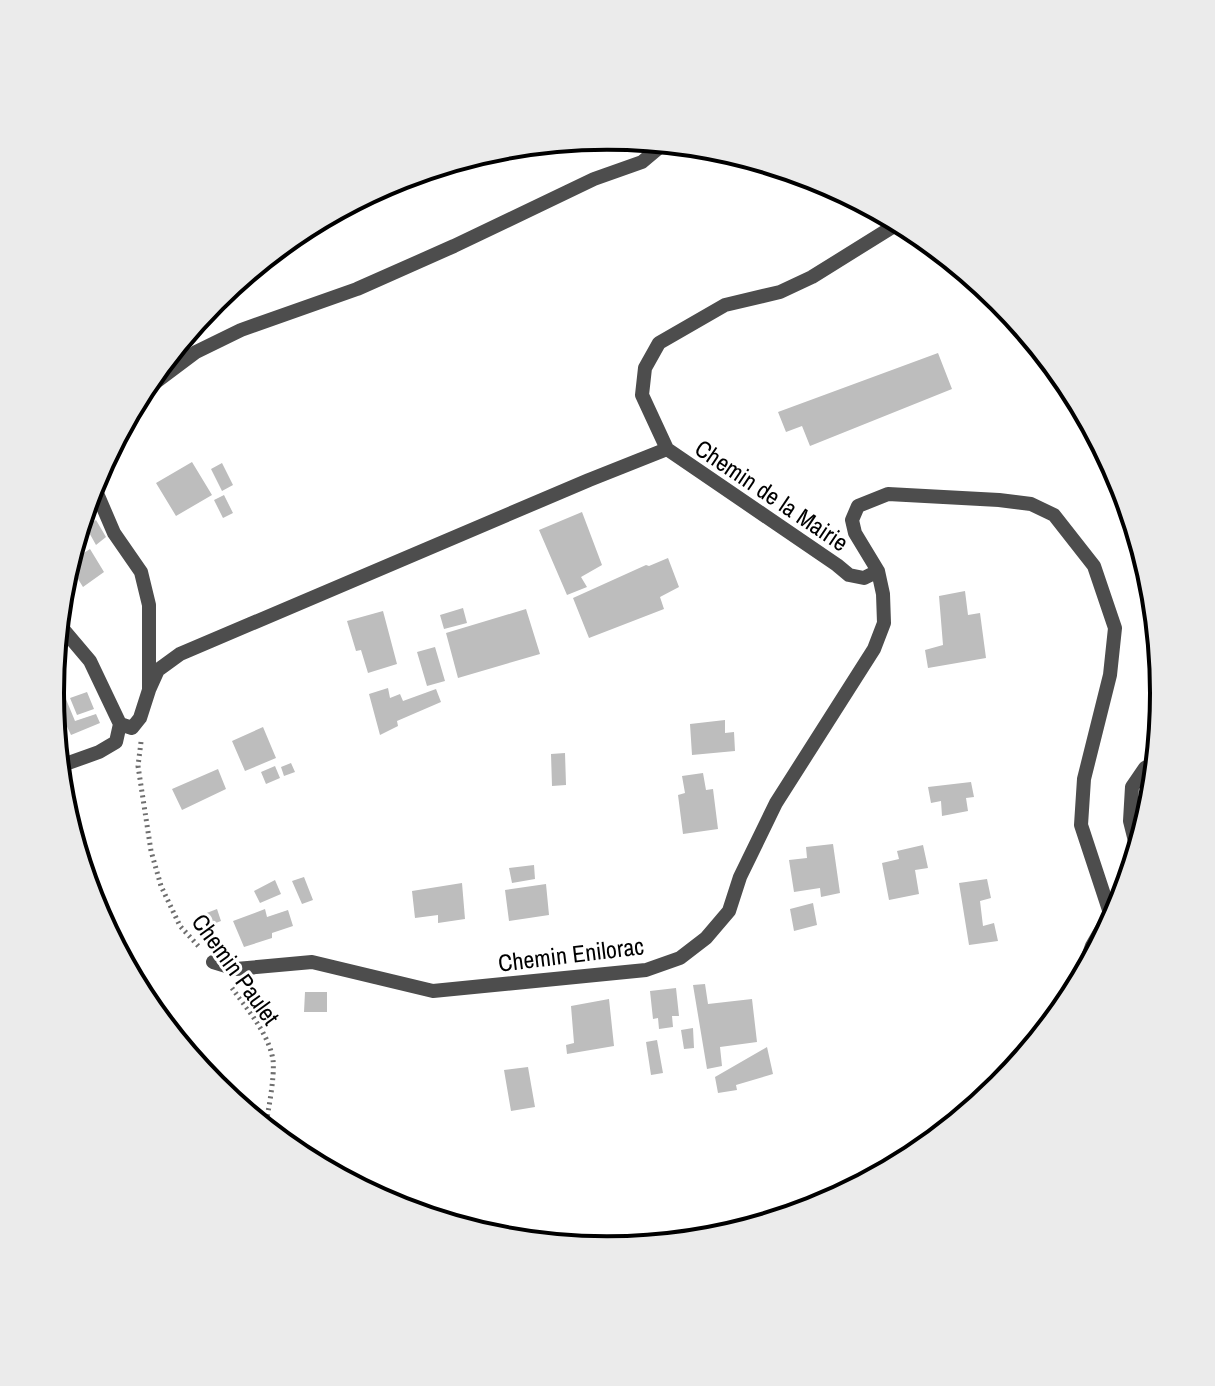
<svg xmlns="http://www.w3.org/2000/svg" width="1215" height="1386" viewBox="0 0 1215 1386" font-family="'Archivo Narrow',sans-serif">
	<rect width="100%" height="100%" fill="#fff"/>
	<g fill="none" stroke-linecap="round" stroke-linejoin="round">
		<path stroke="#9b9b9b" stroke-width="8" d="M252,1119L295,1142L370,1195
			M604,1250C635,1247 667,1244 697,1238C752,1226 806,1207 859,1188"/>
	</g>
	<path fill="#bdbdbd" d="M452,160L454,168L438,173L436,165Z
		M938,353L952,389L810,446L802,426L786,432L778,412Z
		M192,462L212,495L176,516L156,483Z
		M222,463L233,485L222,491L211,469Z
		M224,495L233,513L223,518L214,500Z
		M582,512L602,565L581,577L587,587L567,595L539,530Z
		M96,520L106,537L96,545L86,527Z
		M90,549L104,572L83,587L68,563Z
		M668,558L679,587L660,597L664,609L589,638L573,598L646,565L649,566Z
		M965,591L968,615L980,613L986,658L928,668L925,650L943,645L939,596Z
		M463,608L467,623L444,629L440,615Z
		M526,609L540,654L458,678L446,633Z
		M383,611L397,664L368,673L361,650L356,651L347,621Z
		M435,647L445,681L427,686L417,652Z
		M388,688L390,698L400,694L403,701L436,689L441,702L397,721L398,726L380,735L369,694Z
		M63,692L75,721L96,714L100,723L71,735L52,695Z
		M87,692L94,709L77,715L70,698Z
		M725,720V733L734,732L735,751L692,755L690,724Z
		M263,727L276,758L245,771L232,741Z
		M565,753L566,785L552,786L551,754Z
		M291,763L295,772L284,776L281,767Z
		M275,766L280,778L266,784L261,772Z
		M218,769L226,789L182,810L172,789Z
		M703,773L706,790L713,789L718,829L683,834L678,795L685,793L682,776Z
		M971,782L974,797L966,798L968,811L942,816L941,801L931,803L928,787Z
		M833,844L840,893L821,897L820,888L794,892L789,860L807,858L806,847Z
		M923,845L928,868L915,870L919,894L889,900L882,863L899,859L897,851Z
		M534,865L535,879L512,883L509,868Z
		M304,877L313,900L302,904L292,881Z
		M987,879L991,898L980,901L983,926L994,923L998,941L969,945L959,883Z
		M275,880L281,894L260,903L254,891Z
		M462,883L465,919L438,923V915L415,918L412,891Z
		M546,884L549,915L509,921L505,890Z
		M813,903L817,925L794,931L790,909Z
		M217,909L221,921L208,926L204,914Z
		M265,909L267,917L288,910L293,926L272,933V938L244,947L233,921Z
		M705,984L708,1004L752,999L757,1042L720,1047L722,1066L707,1069L693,985Z
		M676,988L679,1016H672L673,1027L659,1029L658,1018L653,1019L650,991Z
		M305,992H327V1012H304Z
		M609,999L614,1046L567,1054L566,1045L574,1043L571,1006Z
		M693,1028L694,1048L684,1049L681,1030Z
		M657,1040L663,1073L651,1075L646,1042Z
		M767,1047L773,1074L736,1085L737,1090L718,1093L715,1077Z
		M528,1067L535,1107L511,1111L504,1070Z"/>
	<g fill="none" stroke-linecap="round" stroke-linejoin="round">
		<path stroke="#6f6f6f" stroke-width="5" stroke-dasharray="2 4" stroke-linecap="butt" d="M141,742L138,766L151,851L161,886L180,926L201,949
			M232,988C247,1009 269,1034 273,1060C275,1077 268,1112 265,1129"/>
		<path stroke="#4d4d4d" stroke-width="14" d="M902,221L812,277L780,292L725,305L659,343L645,368L642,395L667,449L837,565L849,575L864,578L878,571L855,533L852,520L858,506L888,494L999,500L1031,504L1054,515L1094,566L1115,628L1110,675L1084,779L1081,825L1110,913
			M130,409L144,391L196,352L241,330L357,289L454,246L594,179L642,162L667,141
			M57,622L90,661L120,724L132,728L140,718L149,690V605L141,572L114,533L93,484L99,468
			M149,690L158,670L180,654L589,480L667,449
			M57,767L99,752L116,742L120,724
			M1133,872L1136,845L1130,821L1132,787L1145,768L1158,761
			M213,962L236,969L312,962L433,991L646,970L680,958L706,938L729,911L740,877L776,803L874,649L884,623L883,594L878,571
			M1080,986L1079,982L1092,946L1132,876"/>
	</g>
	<g text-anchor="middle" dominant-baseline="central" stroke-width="6" stroke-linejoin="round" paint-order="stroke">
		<g font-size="24" fill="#000" stroke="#fff">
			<text transform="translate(772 495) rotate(34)">Chemin de la Mairie</text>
			<text transform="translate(571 954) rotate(-7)">Chemin Enilorac</text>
			<text transform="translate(236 969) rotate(54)">Chemin Paulet</text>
		</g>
	</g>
	<path d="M0 0H1215V1386H0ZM64 693a543 543 0 1 1 1086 0a543 543 0 1 1-1086 0Z" fill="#ebebeb" fill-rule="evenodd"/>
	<path fill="none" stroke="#000" stroke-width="4" d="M64 693a543 543 0 1 1 1086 0a543 543 0 1 1-1086 0Z"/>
</svg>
